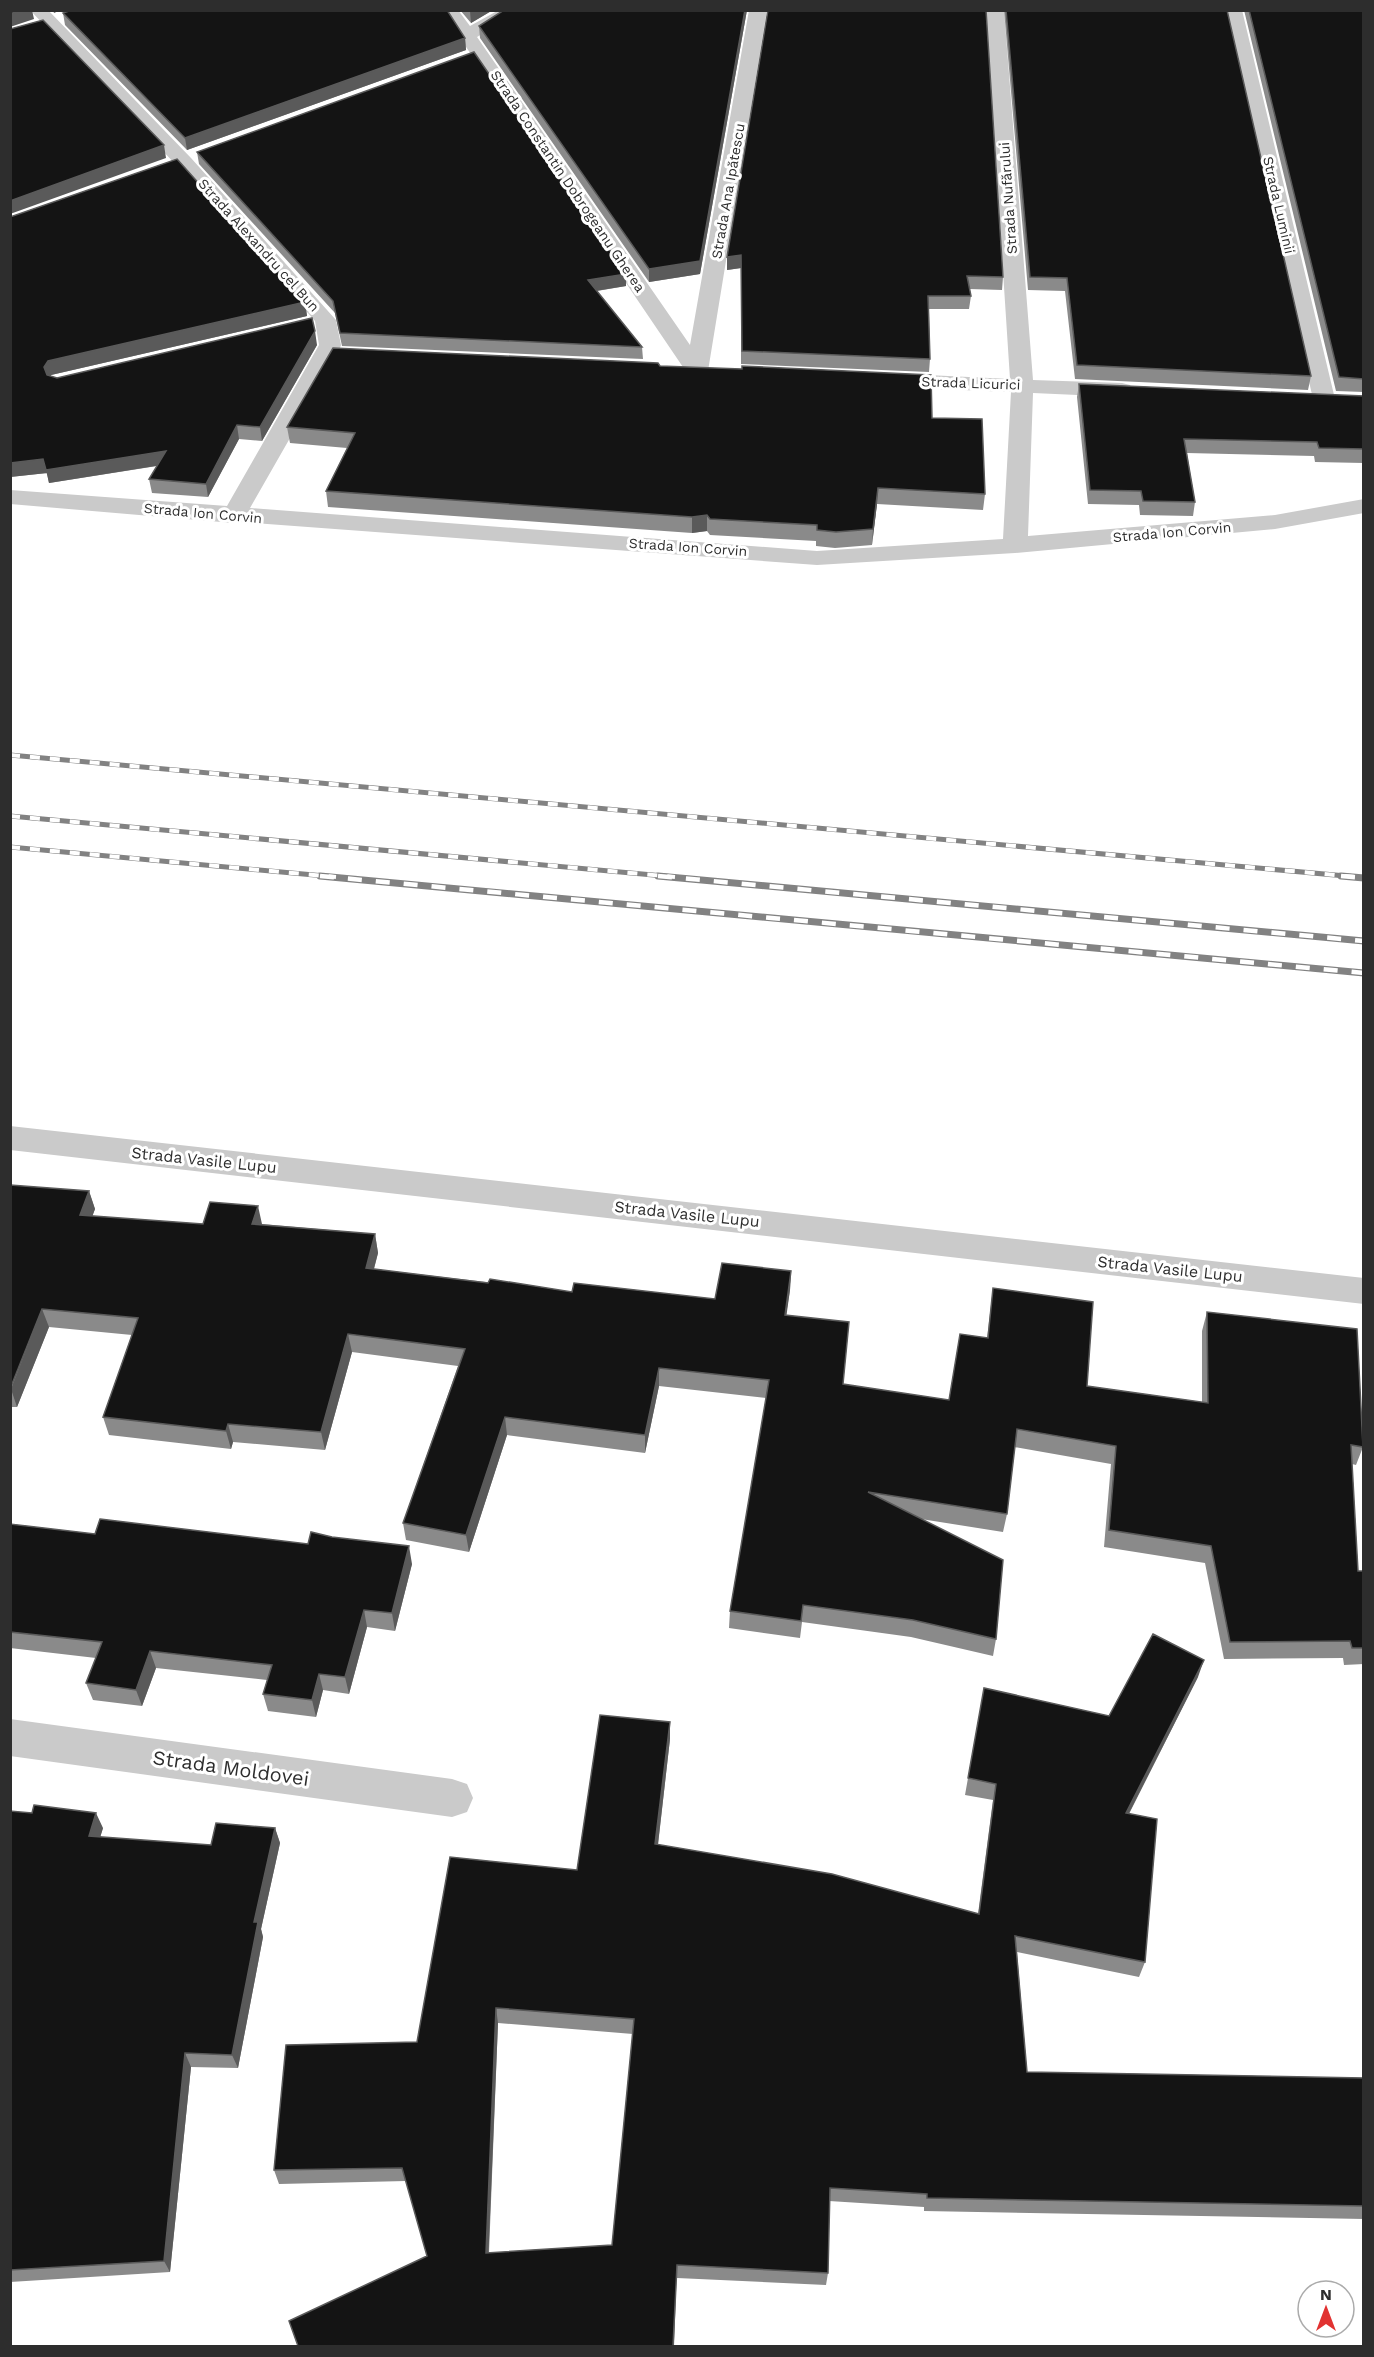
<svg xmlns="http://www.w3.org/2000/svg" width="1374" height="2357" viewBox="0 0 1374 2357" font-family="'Work Sans',sans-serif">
	<rect width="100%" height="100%" fill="#fff"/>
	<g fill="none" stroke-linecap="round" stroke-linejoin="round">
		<path fill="#cacaca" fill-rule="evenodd" d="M30,10H48L191,158L336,320L341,345L338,354L250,508L817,551L1003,539L1011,392L886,387L878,385L875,380L878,375L886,373L1010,379L986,10H1004L1033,380L1122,383L1130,385L1133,390L1130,395L1122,397L1033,393L1028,536L1275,515L1364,499V513L1275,529L1015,553L817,565L240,522L233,523L10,504V490L227,506L319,345L315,321L177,166Z
			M441,10H458L470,26L499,10H521L477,37L690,345L749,10H767L708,371L705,376H689Z
			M1224,10H1242L1335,399L1332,404H1316L1313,399Z
			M10,1126L1364,1278V1304L10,1150Z
			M10,1719L452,1779L467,1784L473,1798L467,1812L452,1817L10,1756Z"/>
		<defs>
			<path id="rail-far1" d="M10,755L1357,877
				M10,816L675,877
				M10,847L336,877"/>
			<path id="rail" d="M320,876L1364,973
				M658,876L1364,941
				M1341,876L1364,878"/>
		</defs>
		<use href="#rail-far1" stroke="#828282" stroke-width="5"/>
		<use href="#rail" stroke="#828282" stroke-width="7"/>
		<use href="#rail-far1" stroke="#fff" stroke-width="4" stroke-dasharray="10" stroke-linecap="butt"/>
		<use href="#rail" stroke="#fff" stroke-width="4.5" stroke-dasharray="14" stroke-linecap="butt"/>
	</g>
	<path fill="#8a8a8a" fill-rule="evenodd" d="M460,10H493L471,23Z
		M504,10H747L700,274L649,282L480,38L479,26Z
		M768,10L1003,277L1002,290L969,289L971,296L969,309H929L930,359L929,372L741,364V268L727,270Z
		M1004,10H1227L1311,376L1308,390L1075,379L1065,291L1028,290Z
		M1244,10H1364V392L1336,391Z
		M63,13L465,38L466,50L187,150L65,25Z
		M197,152L626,274V286L597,291L642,347L643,359L342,346L335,313L199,164Z
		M10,217L305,302L307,316L51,375V376L57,378L317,345L262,441L239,439L208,497L152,493L149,479L157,466L49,483L47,473L10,477Z
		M660,366L932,418L985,494L983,510L877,504L872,545L835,548L816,546V541L710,535L707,531L692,533L328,507L326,491L347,448L290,443L287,427Z
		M1079,384L1364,396V463L1315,462L1314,456L1187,453L1195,502L1193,516L1140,515L1139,505L1088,504L1077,397Z
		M10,1185L89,1191L95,1209L92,1216L203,1224H262L375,1234L378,1253L374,1269L572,1292L715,1299L791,1271L790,1290L786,1315L843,1384L949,1400L987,1338L993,1288L1087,1386L1202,1402V1331L1207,1312L1363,1447L1356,1465L1352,1464L1358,1571H1364V1664L1344,1665L1343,1658L1224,1659L1205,1563L1104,1547L1111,1464L1014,1447L1007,1514L1003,1532L921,1519L996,1639L993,1656L911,1637L802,1622L800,1638L729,1628L730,1611L766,1398L659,1386L645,1453L507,1435L469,1552L406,1540L403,1523L458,1366L352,1352L325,1450L233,1442L231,1449L109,1435L103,1417L132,1335L49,1327L17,1407H10Z
		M10,1524L95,1534L412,1564L395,1631L367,1627L349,1694L323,1690L316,1717L268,1711L263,1694L267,1680L156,1668L142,1706L93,1700L86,1683L96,1658L10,1648Z
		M1198,1677L1129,1814L1145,1962L1139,1977L1017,1952L1027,2072L1364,2078V2219L924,2211V2207L829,2201L828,2273L826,2285L677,2278L427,2256L406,2181L279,2184L274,2170L417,2042L577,1870L670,1739L658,1845L978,1914L993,1800L965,1795L984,1688L1109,1716ZM498,2023L633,2034L612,2245L489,2253Z
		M10,1811L103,1828L100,1837L211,1845L275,1828L280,1843L261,1929L263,1937L238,2068L191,2067L170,2272L10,2282Z"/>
	<path fill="#5a5a5a" d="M21,10H32L34,19L10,27V14Z
		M53,10H61L54,13Z
		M471,10H493L471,23L470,11Z
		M745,10H747L700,274L649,282V269Z
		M465,38L466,50L187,150L185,138Z
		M164,145L166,158L10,214V201Z
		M741,255V268L727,270V257Z
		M626,274V286L589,292L588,280Z
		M305,302L307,316L51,375L47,381L44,367L48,361Z
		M315,331L317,345L262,441L260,427Z
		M237,425L239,439L208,497L206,484Z
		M166,451L168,464L49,483L46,470Z
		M43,459L47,473L10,477V463Z
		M878,488L877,504L872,545L873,529Z
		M707,515V531L692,533V517Z
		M89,1191L95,1209L86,1234L80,1215Z
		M258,1206L262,1224L256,1243L252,1224Z
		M375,1234L378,1253L369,1287L366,1268Z
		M791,1271L790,1290L784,1333L785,1315Z
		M42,1309L49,1327L17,1407L11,1389Z
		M348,1334L352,1352L325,1450L321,1432Z
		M659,1368V1386L645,1453V1435Z
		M505,1417L507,1435L469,1552L466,1535Z
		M228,1424L233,1442L231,1449L226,1431Z
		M409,1546L412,1564L395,1631L392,1613Z
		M364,1610L367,1627L349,1694L345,1677Z
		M150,1651L156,1668L142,1706L136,1690Z
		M1204,1660L1198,1677L1121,1829L1126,1813Z
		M319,1674L323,1690L316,1717L312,1700Z
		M670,1722V1739L656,1861L655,1844Z
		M96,1813L103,1828L96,1851L89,1836Z
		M275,1828L280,1843L261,1929L263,1937L238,2068L232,2055L254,1922Z
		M496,2008L498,2023L488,2265L486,2253Z
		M185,2053L191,2067L170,2272L164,2261Z
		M677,2265L674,2346H673Z"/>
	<path fill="#141414" stroke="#5a5a5a" stroke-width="1.5" fill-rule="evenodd" d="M10,10H21L10,14Z
		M72,10H447L465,38L185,138L63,13Z
		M504,10H745L700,261L649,269L479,26Z
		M768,10H986L1003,277L967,276L971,296H928L930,359L742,351L741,255L727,257Z
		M1006,10H1227L1311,376L1077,365L1067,278L1030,277Z
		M1249,10H1364V379L1339,377Z
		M43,20L164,145L10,201V29Z
		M474,52L626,274L588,280L642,347L340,333L333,301L197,152Z
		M177,159L305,302L48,361L44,367L47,375L57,378L312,318L315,331L260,427L237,425L206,484L149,479L166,451L46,470L43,459L10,463V217Z
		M333,348L658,363L660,366L742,369V366L931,375L932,418L982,419L985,494L878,488L873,529L836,532L817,530V525L710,519L707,515L692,517L326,491L355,433L287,427Z
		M1079,384L1364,396V449L1319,448L1317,442L1184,439L1195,502L1143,501L1141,491L1090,490Z
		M10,1185L89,1191L80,1215L203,1224L210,1202L258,1206L252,1224L375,1234L366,1268L488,1283L490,1279L572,1292L574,1283L715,1299L722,1263L791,1271L785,1315L849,1322L843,1384L949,1400L960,1334L988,1338L993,1288L1093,1302L1087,1386L1208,1403L1207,1312L1357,1329L1363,1447L1351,1445L1358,1571H1364V1648H1352L1350,1641L1230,1642L1211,1546L1109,1530L1116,1446L1017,1429L1007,1514L868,1492L1003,1560L996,1639L913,1620L803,1605L801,1621L730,1611L769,1380L659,1368L645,1435L505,1417L466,1535L403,1523L465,1349L348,1334L321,1432L228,1424L226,1431L103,1417L138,1318L42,1309L10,1389Z
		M100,1519L308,1544L311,1532L332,1537L409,1546L392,1613L364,1610L345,1677L319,1674L312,1700L263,1694L272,1665L150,1651L136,1690L86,1683L102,1642L10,1632V1524L95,1534Z
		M1153,1634L1204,1660L1126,1813L1157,1819L1145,1962L1015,1936L1027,2072L1364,2078V2206L927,2198V2194L830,2188L828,2273L677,2265L673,2346H298L289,2321L427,2256L402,2168L274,2170L286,2045L417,2042L450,1857L577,1870L600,1715L670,1722L655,1844L832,1874L979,1914L996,1784L968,1778L984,1688L1109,1716ZM496,2008L634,2019L612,2245L486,2253Z
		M34,1805L96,1813L89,1836L211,1845L216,1823L275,1828L254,1922H258L232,2055L185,2053L164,2261L10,2270V1811L32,1813Z"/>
	<g text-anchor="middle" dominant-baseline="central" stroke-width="6" stroke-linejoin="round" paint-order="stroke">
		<g font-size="14" fill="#2d2d2d" stroke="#fff">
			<text transform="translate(568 181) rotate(56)">Strada Constantin Dobrogeanu Gherea</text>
			<text transform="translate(728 191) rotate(-80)">Strada Ana Ipătescu</text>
			<text transform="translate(1008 198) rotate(-94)">Strada Nufărului</text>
			<text transform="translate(1279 205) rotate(77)">Strada Luminii</text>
			<text transform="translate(259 245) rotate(48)">Strada Alexandru cel Bun</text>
			<text transform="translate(971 383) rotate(2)">Strada Licurici</text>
			<text transform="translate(203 513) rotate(5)">Strada Ion Corvin</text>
			<text transform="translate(1172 532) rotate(-5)">Strada Ion Corvin</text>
			<text transform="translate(688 547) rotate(4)">Strada Ion Corvin</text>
		</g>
		<g font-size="16" fill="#2d2d2d" stroke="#fff">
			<text transform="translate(204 1160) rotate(6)">Strada Vasile Lupu</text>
			<text transform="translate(687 1214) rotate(6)">Strada Vasile Lupu</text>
			<text transform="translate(1170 1269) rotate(6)">Strada Vasile Lupu</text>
		</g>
		<g font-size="20" fill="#2d2d2d" stroke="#fff">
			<text transform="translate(231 1768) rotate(8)">Strada Moldovei</text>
		</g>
	</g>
	<rect width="1374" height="2357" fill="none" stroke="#2d2d2d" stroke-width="24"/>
	<g transform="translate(1326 2309)"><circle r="28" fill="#ffffff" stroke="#ababab" stroke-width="1.5"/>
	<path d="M0-4.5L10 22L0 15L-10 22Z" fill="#e13231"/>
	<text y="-9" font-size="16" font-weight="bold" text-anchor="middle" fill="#2d2d2d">N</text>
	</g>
</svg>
